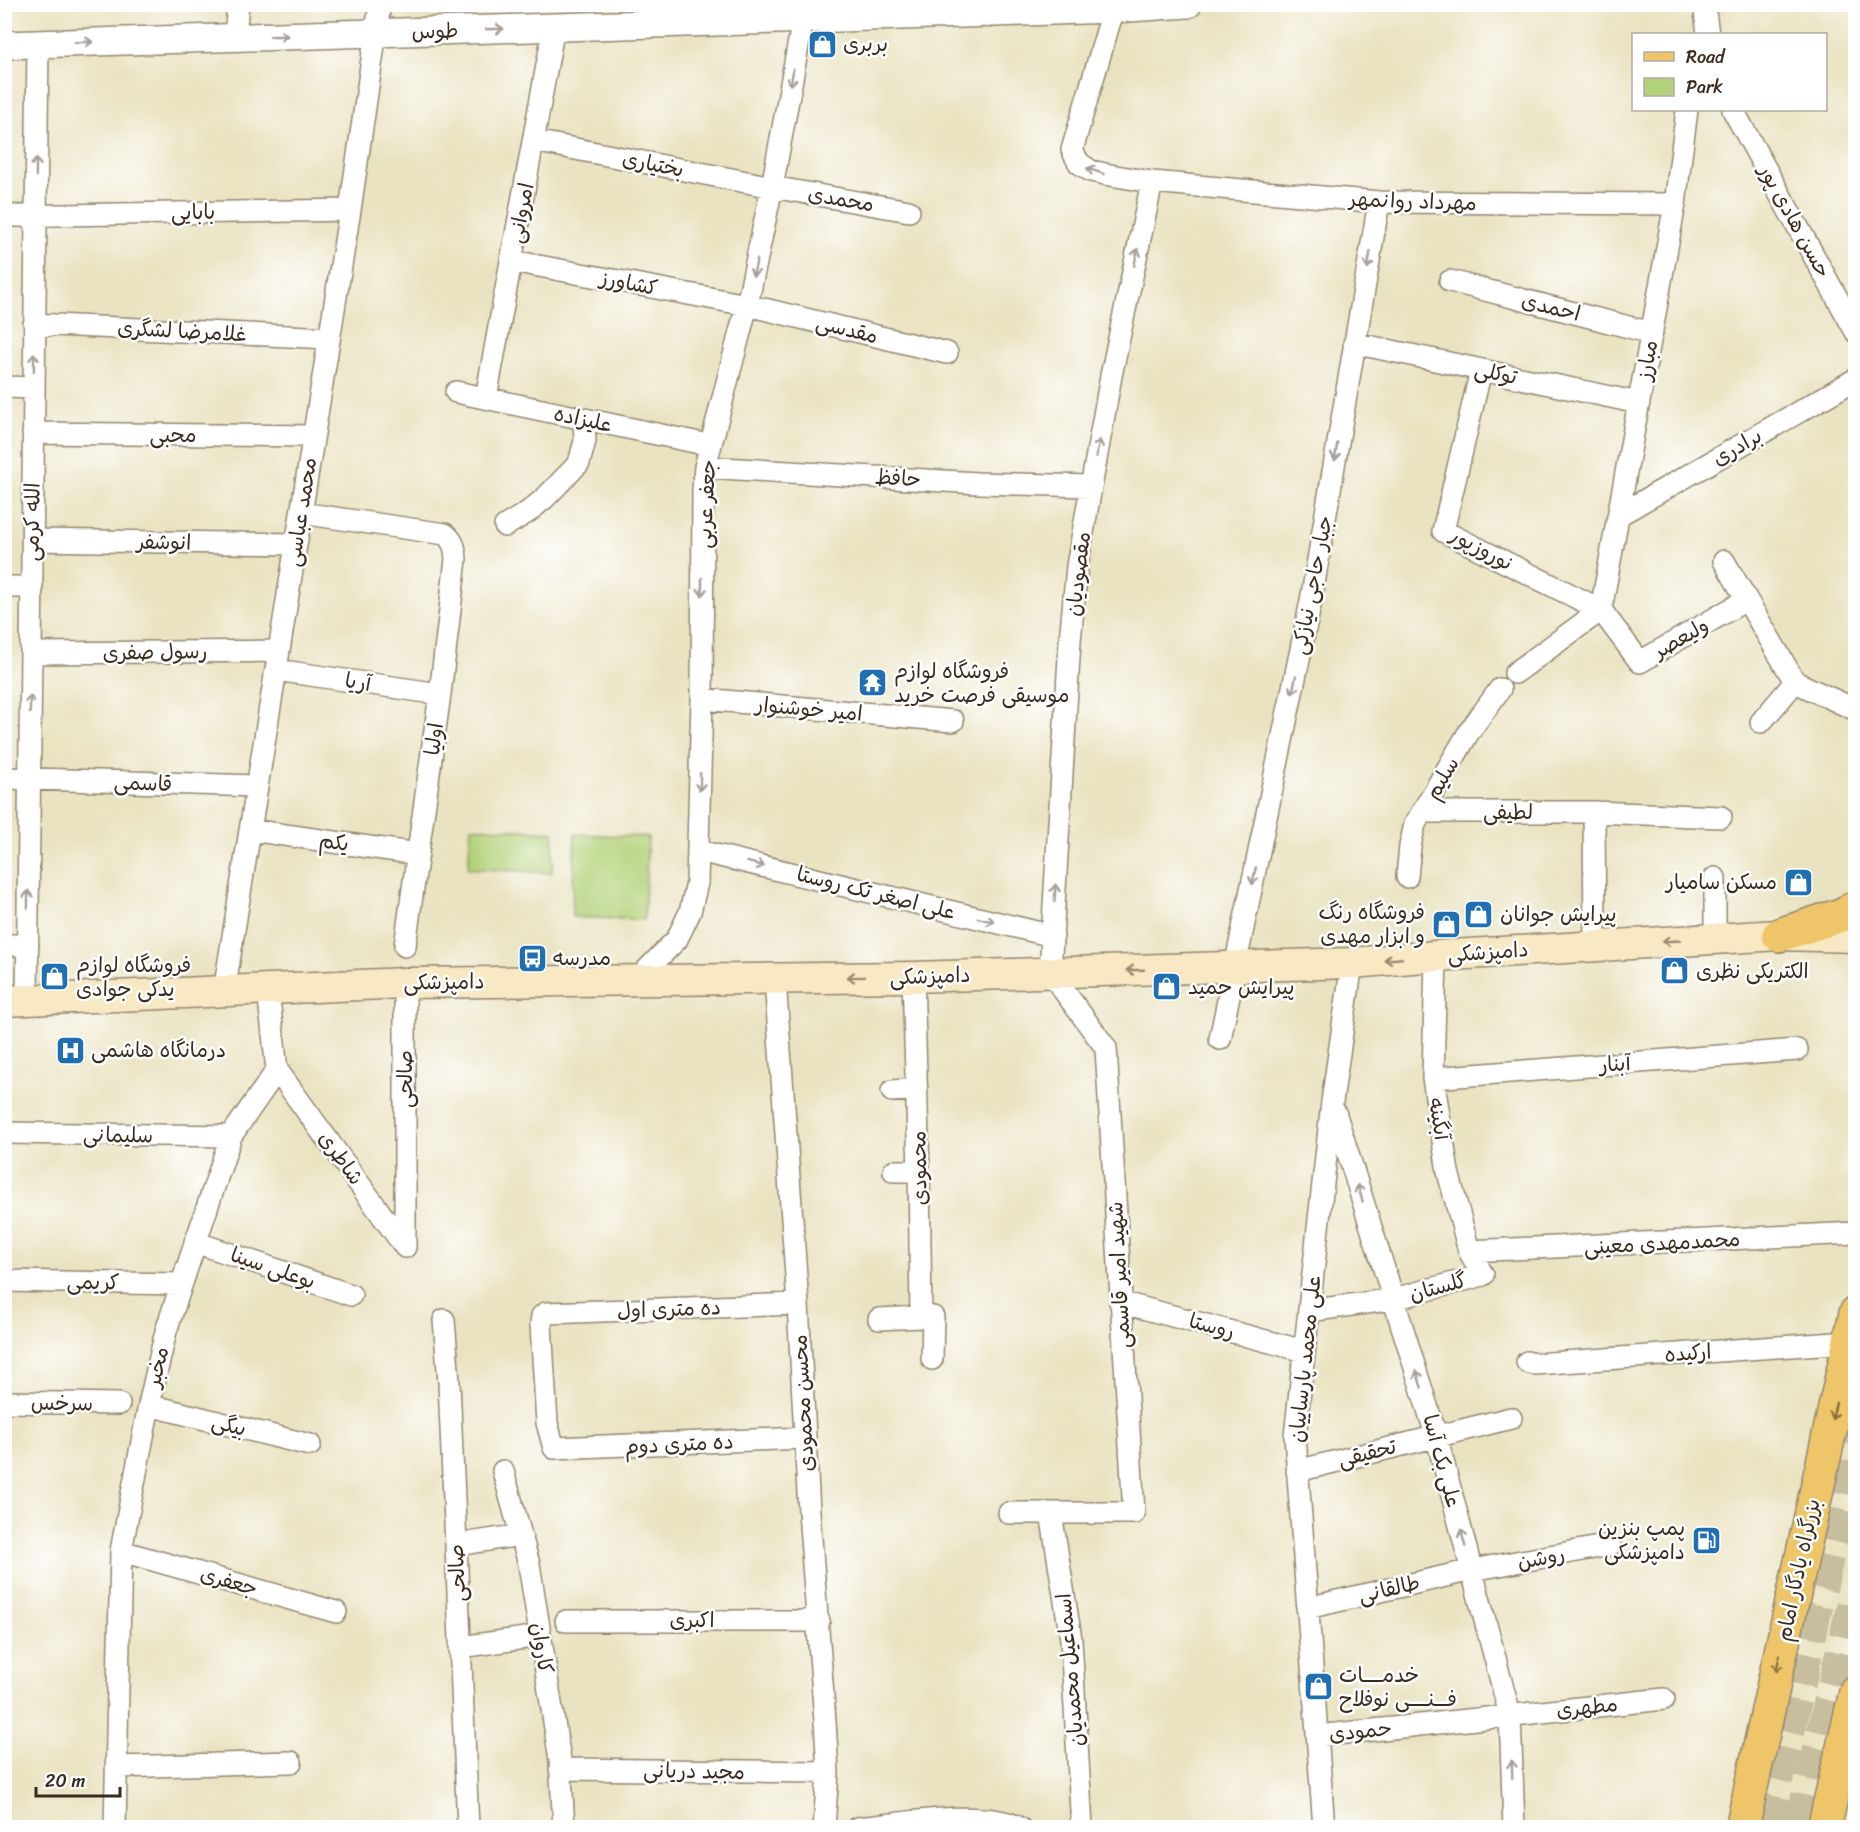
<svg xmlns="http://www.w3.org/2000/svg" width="1860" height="1832" viewBox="0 0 1860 1832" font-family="Sriracha,'Playpen Sans Arabic',sans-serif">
	<rect width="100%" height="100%" fill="#fff"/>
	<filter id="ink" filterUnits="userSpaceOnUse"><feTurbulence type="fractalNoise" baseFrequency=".0167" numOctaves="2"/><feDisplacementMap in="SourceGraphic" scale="12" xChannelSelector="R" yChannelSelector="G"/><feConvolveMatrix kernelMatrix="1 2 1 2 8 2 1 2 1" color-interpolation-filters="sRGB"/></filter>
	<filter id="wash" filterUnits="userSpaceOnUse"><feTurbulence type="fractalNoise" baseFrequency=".008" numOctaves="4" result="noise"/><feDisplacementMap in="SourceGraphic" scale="24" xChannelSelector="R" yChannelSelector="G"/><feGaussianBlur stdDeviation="1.35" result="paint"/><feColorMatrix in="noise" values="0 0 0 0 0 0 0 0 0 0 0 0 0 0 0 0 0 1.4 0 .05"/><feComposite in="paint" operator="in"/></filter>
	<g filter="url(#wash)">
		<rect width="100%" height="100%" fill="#eae3c1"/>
		<path fill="#b3d178" stroke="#777e4b" stroke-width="1.5" d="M471,827L554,832L552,873L468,868Z
			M575,834L648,837L644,920L572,917Z"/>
	</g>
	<g filter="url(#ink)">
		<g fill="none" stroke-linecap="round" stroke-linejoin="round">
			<path stroke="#c7bea0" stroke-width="33" stroke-dasharray="33 16" stroke-linecap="butt" d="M1767,1828L1856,1430
				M1800,1828L1856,1593"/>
			<defs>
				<path id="minor" d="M1115,4L1072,150L1079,163L1091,171L1110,175L1152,182L1379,202L1675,204
					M1704,4L1708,34
					M235,37L238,4
					M1733,110L1856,332
					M534,141L772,187L909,211
					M4,216L350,210
					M512,261L747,305L947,353
					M1450,281L1652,333
					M34,324L329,338
					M1354,343L1639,403
					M1481,370L1443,531L1601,610L1640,662L1746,600
					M4,387L34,388
					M456,392L709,445
					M486,398L554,27
					M33,433L313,436
					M705,467L978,483L1090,486
					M301,513L445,534C454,541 455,548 456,559L440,694L405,946
					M1619,515L1856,379
					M505,526L528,512L545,498L579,463L585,441L584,419
					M32,540L296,544
					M1724,561L1795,682L1856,710
					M4,587H32
					M1601,610L1675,204L1687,110
					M31,653L279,651
					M276,670L440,694
					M1515,673L1601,610
					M702,699L953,721
					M1761,722L1795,682
					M4,778L257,786
					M1422,812H1594L1721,817
					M1594,812L1595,946
					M250,830L418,854
					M699,851L1053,936
					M1407,877L1410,846L1415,824L1469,732L1500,689
					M1715,938V878
					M4,945H28
					M638,979L677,939L690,912L697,883L702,699L703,490L705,467L747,305L772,187L803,19
					M775,979L798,1304L809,1512L825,1721L828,1772L824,1828
					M224,992L350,210L380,4
					M27,999L38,44
					M1220,1039L1311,601L1379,202
					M277,1070L405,1247
					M1433,1078L1797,1050
					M892,1091L917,1089
					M1335,1112L1436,1435L1510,1715L1514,1828
					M4,1133L231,1136
					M894,1171H919
					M195,1242L351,1295
					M405,1247V983
					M1469,1251L1856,1233
					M4,1281L181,1284
					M1120,1302L1304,1351
					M798,1304L546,1313L542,1316L541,1325L547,1423L554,1448L805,1438
					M1309,1311L1394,1299L1483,1275L1469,1251L1448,1172L1433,1078L1436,956
					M921,1317H933L932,1359
					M879,1319L921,1317L919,1171L913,977
					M444,1320L449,1382L468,1828
					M1527,1362L1534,1364L1849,1342
					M4,1402L119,1404
					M149,1405L310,1445
					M503,1471L529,1564L560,1760L564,1828
					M1297,1471L1511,1418
					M1009,1513H1134L1106,1048L1050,972L1070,641L1077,566L1111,376L1152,182
					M1051,1513L1071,1639L1082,1828
					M456,1545L521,1535
					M121,1551L336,1612
					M1307,1608L1472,1570L1610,1545
					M566,1621H819
					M460,1647L540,1636
					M1317,1736L1664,1699
					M118,1767L291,1762
					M560,1769L828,1772
					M115,1828L121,1551L149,1405L166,1331L231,1136L277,1070L268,990
					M857,1828C898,1824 986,1808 1020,1828
					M1324,1828L1295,1436L1332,1102L1352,963"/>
				<path id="tertiary" d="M4,45L1114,9L1188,4"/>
				<path id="secondary" d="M4,1001L405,983L913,977L1352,963L1436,956L1779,935L1856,937"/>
				<path id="primary" d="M1779,935L1841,915L1856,907
					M1742,1828L1856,1313
					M1824,1828L1856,1692"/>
			</defs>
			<use href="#minor" stroke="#928670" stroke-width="24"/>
			<use href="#tertiary" stroke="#928670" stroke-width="30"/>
			<use href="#secondary" stroke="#928670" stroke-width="33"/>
			<use href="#primary" stroke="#928670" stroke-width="36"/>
			<use href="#minor" stroke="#fff" stroke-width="21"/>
			<use href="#tertiary" stroke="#fff" stroke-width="27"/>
			<use href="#secondary" stroke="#f8e8c3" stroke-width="30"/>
			<use href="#primary" stroke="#eec569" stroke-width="33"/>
		</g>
		<defs><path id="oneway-shaft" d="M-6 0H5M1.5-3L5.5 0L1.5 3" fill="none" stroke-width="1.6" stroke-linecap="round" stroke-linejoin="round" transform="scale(1.5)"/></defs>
		<g stroke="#a79f9a">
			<use href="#oneway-shaft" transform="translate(495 29) rotate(-2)"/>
			<use href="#oneway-shaft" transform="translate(279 36) rotate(-2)"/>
			<use href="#oneway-shaft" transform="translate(84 42) rotate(-2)"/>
			<use href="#oneway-shaft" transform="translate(792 77) rotate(100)"/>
			<use href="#oneway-shaft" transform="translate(36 167) rotate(-89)"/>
			<use href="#oneway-shaft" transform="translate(1095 171) rotate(-161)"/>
			<use href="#oneway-shaft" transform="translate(1136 257) rotate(-78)"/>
			<use href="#oneway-shaft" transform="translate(1369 260) rotate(100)"/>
			<use href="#oneway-shaft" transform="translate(755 268) rotate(102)"/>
			<use href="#oneway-shaft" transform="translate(34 362) rotate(-89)"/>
			<use href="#oneway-shaft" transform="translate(1098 448) rotate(-79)"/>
			<use href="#oneway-shaft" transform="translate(1336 452) rotate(99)"/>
			<use href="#oneway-shaft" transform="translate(702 587) rotate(90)"/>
			<use href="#oneway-shaft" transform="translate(1294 685) rotate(102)"/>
			<use href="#oneway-shaft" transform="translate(30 704) rotate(-89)"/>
			<use href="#oneway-shaft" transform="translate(700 782) rotate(91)"/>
			<use href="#oneway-shaft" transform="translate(756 864) rotate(14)"/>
			<use href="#oneway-shaft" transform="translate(1254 876) rotate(102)"/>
			<use href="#oneway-shaft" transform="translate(1055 893) rotate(-87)"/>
			<use href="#oneway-shaft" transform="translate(28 899) rotate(-89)"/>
			<use href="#oneway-shaft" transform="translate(986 920) rotate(14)"/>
			<use href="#oneway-shaft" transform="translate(1360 1193) rotate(-107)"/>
			<use href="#oneway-shaft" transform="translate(1419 1379) rotate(-107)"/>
			<use href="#oneway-shaft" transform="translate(1463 1538) rotate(-105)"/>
			<use href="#oneway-shaft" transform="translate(1512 1769) rotate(-92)"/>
		</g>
		<g stroke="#9a8970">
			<use href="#oneway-shaft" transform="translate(1671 941) rotate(177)"/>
			<use href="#oneway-shaft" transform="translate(1393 959) rotate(175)"/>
			<use href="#oneway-shaft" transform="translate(1135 970) rotate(178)"/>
			<use href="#oneway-shaft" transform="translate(856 977) rotate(179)"/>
		</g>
		<g stroke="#8c7040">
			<use href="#oneway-shaft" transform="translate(1834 1411) rotate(103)"/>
			<use href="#oneway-shaft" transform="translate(1778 1663) rotate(102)"/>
		</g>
	</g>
	<defs>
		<symbol id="shop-square" viewBox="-11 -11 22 22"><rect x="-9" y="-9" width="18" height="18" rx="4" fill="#1f6fb2" stroke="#fff"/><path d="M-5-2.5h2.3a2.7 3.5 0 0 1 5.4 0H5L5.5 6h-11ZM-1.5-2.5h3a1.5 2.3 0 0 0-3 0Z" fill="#fff"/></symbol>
		<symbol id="temple-square" viewBox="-11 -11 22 22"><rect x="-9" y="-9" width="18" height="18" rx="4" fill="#1f6fb2" stroke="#fff"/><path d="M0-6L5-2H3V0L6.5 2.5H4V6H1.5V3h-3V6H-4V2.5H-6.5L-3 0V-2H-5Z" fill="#fff"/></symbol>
		<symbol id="bus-square" viewBox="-11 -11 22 22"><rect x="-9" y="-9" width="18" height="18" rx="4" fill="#1f6fb2" stroke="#fff"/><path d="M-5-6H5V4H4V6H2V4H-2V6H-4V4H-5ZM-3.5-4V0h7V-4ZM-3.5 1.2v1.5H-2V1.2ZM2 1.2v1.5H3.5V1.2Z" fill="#fff"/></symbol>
		<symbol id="hospital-square" viewBox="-11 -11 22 22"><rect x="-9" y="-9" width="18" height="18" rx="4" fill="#1f6fb2" stroke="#fff"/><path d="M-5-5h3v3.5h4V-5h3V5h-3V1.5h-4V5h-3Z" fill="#fff"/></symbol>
		<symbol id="fuel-square" viewBox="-11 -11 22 22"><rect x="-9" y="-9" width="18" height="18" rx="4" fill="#1f6fb2" stroke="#fff"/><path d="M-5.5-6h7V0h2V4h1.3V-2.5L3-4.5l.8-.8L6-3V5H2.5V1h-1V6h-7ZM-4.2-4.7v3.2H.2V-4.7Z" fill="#fff"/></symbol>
	</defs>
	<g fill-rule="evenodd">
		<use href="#shop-square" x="806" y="28" width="33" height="33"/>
		<use href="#temple-square" x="856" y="666" width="33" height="33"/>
		<use href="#shop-square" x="1782" y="866" width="33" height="33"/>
		<use href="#shop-square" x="1462" y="898" width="33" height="33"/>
		<use href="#shop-square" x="1430" y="908" width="33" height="33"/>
		<use href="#bus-square" x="516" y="942" width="33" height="33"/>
		<use href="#shop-square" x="1658" y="954" width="33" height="33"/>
		<use href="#shop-square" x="38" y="960" width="33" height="33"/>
		<use href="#shop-square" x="1150" y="970" width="33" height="33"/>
		<use href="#hospital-square" x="54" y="1034" width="33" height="33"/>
		<use href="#fuel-square" x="1690" y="1524" width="33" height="33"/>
		<use href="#shop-square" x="1302" y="1670" width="33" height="33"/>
	</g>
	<g text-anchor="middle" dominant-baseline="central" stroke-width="5" stroke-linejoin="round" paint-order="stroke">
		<g font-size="21" fill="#3b2a1e" stroke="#fff">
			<text transform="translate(435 31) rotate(-2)">طوس</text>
			<text transform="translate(653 164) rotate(11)">بختیاری</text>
			<text transform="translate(841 199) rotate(10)">محمدی</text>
			<text transform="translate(1413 201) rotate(2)">مهرداد روانمهر</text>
			<text transform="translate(193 212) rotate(-1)">بابایی</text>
			<text transform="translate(521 213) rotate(-79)">امروانی</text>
			<text transform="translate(1795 221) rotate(61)">حسن هادی پور</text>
			<text transform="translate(629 283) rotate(11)">کشاورز</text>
			<text transform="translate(1551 307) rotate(14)">احمدی</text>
			<text transform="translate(847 329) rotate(14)">مقدسی</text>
			<text transform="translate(182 331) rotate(3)">غلامرضا لشگری</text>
			<text transform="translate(1647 360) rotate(-80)">مبارز</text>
			<text transform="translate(1496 373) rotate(12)">توکلی</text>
			<text transform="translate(583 419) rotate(12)">علیزاده</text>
			<text x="173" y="435">محبی</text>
			<text transform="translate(1737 447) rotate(-30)">برادری</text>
			<text transform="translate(898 478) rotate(3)">حافظ</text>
			<text transform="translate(706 504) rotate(-87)">جعفر عربی</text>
			<text transform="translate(301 512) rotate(-81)">محمد عباسی</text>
			<text transform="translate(32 522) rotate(-89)">الله کرمی</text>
			<text transform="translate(164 542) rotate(1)">انوشفر</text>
			<text transform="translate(1482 549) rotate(28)">نوروزپور</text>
			<text transform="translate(1078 574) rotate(-83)">مقصودیان</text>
			<text transform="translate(1312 585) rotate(-79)">جبار حاجی نیازکی</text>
			<text transform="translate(1681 638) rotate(-30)">ولیعصر</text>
			<text transform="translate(155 652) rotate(-1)">رسول صفری</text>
			<text transform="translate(358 682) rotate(9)">آریا</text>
			<text transform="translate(809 709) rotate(5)">امیر خوشنوار</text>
			<text transform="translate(434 739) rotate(-82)">اولیا</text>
			<text transform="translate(1442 778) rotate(-59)">سلیم</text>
			<text transform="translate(143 783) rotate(2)">قاسمی</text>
			<text x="1508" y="812">لطیفی</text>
			<text transform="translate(334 842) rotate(8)">یکم</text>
			<text transform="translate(876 893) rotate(14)">علی اصغر تک روستا</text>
			<text transform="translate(1488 952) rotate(-4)">دامپزشکی</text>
			<text transform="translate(930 976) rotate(-2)">دامپزشکی</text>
			<text transform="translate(444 982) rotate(-1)">دامپزشکی</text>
			<text transform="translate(1615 1064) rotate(-4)">آبنار</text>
			<text transform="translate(405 1079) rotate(-90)">صالحی</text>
			<text transform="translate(1439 1119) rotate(81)">آبگینه</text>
			<text transform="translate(118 1135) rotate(1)">سلیمانی</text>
			<text transform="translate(341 1158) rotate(54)">شاطری</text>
			<text transform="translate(919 1168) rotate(-91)">محمودی</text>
			<text transform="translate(1662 1243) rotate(-3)">محمدمهدی معینی</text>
			<text transform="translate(273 1268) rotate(19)">بوعلی سینا</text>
			<text transform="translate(1119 1275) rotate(-93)">شهید امیر قاسمی</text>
			<text transform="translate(93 1282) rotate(1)">کریمی</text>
			<text transform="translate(1438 1287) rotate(-15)">گلستان</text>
			<text transform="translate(669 1309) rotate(-2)">ده متری اول</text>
			<text transform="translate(1212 1326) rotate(15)">روستا</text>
			<text transform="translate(1688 1353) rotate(-4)">ارکیده</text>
			<text transform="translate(1305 1359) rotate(-84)">علی محمد پارساییان</text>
			<text transform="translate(157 1367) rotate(-77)">مخبر</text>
			<text transform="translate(62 1403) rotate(1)">سرخس</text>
			<text transform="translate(803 1403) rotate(-93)">محسن محمودی</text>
			<text transform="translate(229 1425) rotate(14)">بیگی</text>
			<text transform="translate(679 1444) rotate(-3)">ده متری دوم</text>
			<text transform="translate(1367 1453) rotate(-14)">تحقیقی</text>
			<text transform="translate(1442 1461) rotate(75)">علی بک آسا</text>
			<text transform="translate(1541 1558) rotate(-10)">روشن</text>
			<text transform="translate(1798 1570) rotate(-78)">بزرگراه یادگار امام</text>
			<text transform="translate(457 1573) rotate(-93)">صالحی</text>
			<text transform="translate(229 1581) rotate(16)">جعفری</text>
			<text transform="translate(1389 1589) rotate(-13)">طالقانی</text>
			<text x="692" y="1620">اکبری</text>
			<text transform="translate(542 1648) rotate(81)">کاروان</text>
			<text transform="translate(1070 1670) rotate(-95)">اسماعیل محمدیان</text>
			<text transform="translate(1587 1707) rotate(-6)">مطهری</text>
			<text transform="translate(1360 1731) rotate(-6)">حمودی</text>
			<text transform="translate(694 1771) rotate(1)">مجید دریانی</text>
		</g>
		<g font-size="21" fill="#3b2a1e" stroke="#fff" text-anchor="start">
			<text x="843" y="44">بربری</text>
			<text x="894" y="671">فروشگاه لوازم<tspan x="894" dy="24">موسیقی فرصت خرید</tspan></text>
			<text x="1777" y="882" text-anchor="end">مسکن سامیار</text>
			<text x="1425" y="912" text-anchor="end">فروشگاه رنگ<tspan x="1425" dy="24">و ابزار مهدی</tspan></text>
			<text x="1500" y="914">پیرایش جوانان</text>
			<text x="553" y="958">مدرسه</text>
			<text x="76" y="965">فروشگاه لوازم<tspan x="76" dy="24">یدکی جوادی</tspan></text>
			<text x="1696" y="971">الکتریکی نظری</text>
			<text x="1188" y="987">پیرایش حمید</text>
			<text x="91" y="1050">درمانگاه هاشمی</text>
			<text x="1685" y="1528" text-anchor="end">پمپ بنزین<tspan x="1685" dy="24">دامپزشکی</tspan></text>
			<text x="1339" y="1675">خدمــــات<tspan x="1339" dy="24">فـــنــــی نوفلاح</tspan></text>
		</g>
	</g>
	<rect width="1860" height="1832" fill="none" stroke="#fff" stroke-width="24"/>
	<rect x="1632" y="33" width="195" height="78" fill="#ffffff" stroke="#b1aaa5" stroke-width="1.5"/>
	<rect x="1644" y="52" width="30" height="9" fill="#eec569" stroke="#b1aaa5" stroke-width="1.5"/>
	<text x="1686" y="63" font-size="18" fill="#3b2a1e">Road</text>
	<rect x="1644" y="78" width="30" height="18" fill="#b3d178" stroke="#b1aaa5" stroke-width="1.5"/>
	<text x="1686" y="93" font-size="18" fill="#3b2a1e">Park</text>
	<path d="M36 1787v9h84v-9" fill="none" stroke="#3b2a1e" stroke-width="3"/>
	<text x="45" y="1787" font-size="18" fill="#3b2a1e" stroke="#ffffff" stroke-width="4.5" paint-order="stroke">20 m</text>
</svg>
